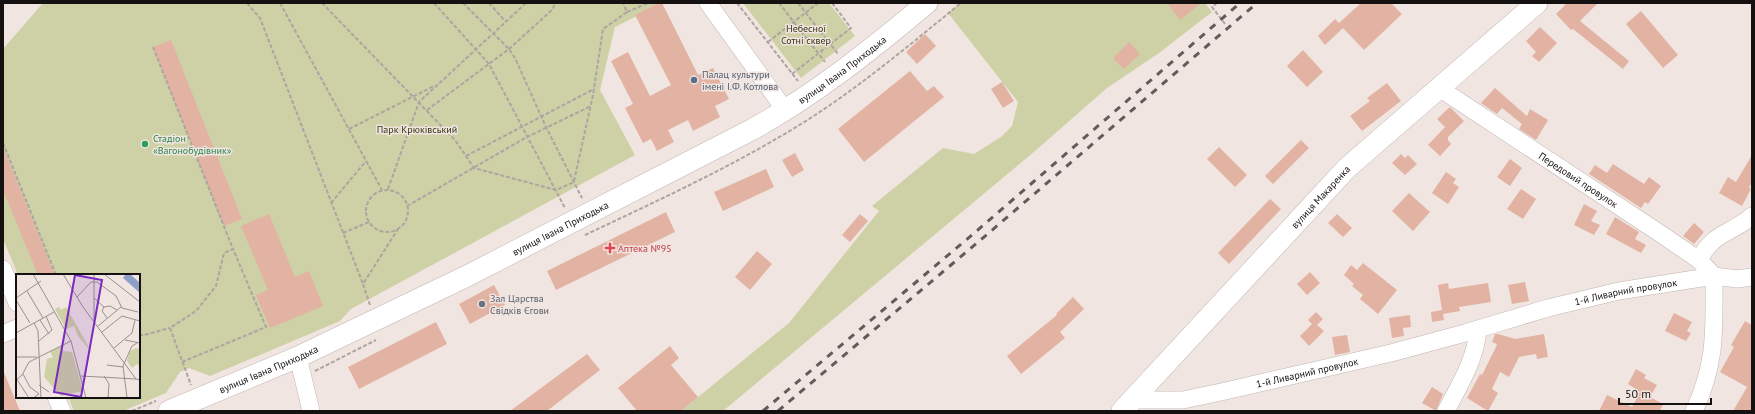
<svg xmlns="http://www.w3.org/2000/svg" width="1755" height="414" viewBox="0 0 1755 414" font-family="'PT Sans',sans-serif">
	<rect width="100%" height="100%" fill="#f1e5e1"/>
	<path fill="#ced0a5" d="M43,3H663L615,27L600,90L635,155L351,309L340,321L210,376L189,368L180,372L166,393L123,411H74L68,397H139V275H18L3,239V49Z
		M743,3H829L855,36L801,78Z
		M961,3H1205L1212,12L1159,53L1107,88L1035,151L723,411H681L789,323L879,211L872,206L943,148L974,154L1001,137L1012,126L1018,102L948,13Z"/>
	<path fill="#e2b3a2" d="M659,3H662L698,75L713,68L729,99L715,106L720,117L693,131L688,120L668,130L674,142L657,151L651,139L643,143L625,108L633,104L611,61L628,52L650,96L671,85L635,15Z
		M1167,3H1201L1180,20Z
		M1361,3H1391L1402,14L1364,50L1343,28L1325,45L1318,36L1335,19L1339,23Z
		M1567,3H1598L1580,21L1629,61L1623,69L1573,29L1571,30L1556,14Z
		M1641,11L1678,55L1663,68L1626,24Z
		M1540,27L1557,43L1539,62L1532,56L1536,52L1526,41Z
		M925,34L936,46L917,64L906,52Z
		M171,40L242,219L224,226L153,47Z
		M1129,42L1140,54L1124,69L1113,58Z
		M1303,50L1323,72L1307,87L1287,66Z
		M910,71L927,91L934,86L944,97L864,162L838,129Z
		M1002,82L1014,101L1003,108L991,89Z
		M1387,83L1401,101L1362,131L1350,116L1370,101L1367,98Z
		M1495,88L1527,116L1530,109L1548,120L1536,140L1519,129L1522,124L1502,108L1497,114L1481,103Z
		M1450,107L1464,121L1448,137V140L1451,144L1440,156L1428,145L1445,127L1437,119Z
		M1301,140L1309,148L1273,184L1265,176Z
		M1219,147L1247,175L1235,187L1207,159Z
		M3,148L55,275H38L3,190Z
		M795,153L804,170L792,177L782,160Z
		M1401,154L1405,158L1408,155L1417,164L1405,175L1392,163Z
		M1752,155V181L1749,188L1751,189L1742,206L1719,193L1728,177L1736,182Z
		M1510,159L1522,168L1510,186L1497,177Z
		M1613,164L1644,184L1649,177L1661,186L1648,204L1645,202L1641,208L1589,174L1595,165L1607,173Z
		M766,169L774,187L723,211L714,192Z
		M1446,172L1456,179L1453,183L1459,187L1448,204L1432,193Z
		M1521,189L1536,199L1523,219L1507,209Z
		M1409,193L1430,212L1413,231L1392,211Z
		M1270,199L1281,209L1229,264L1218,253Z
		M1584,204L1597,211L1591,221L1600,225L1594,235L1574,225Z
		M666,212L675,232L556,290L547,271Z
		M269,214L295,277L309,271L323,306L270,328L256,295L268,290L241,226Z
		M860,214L868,221L850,242L842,235Z
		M1337,214L1352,228L1343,237L1328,223Z
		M1615,217L1639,232L1635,239L1646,245L1641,253L1606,234Z
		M1694,223L1704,232L1694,244L1683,236Z
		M757,251L772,264L750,290L735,277Z
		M1363,263L1397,290L1378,314L1360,299L1363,295L1352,286L1354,284L1344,275L1351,265L1357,270Z
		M1310,272L1320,283L1307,295L1297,284Z
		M1525,282L1529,301L1512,304L1508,285Z
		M1448,283L1449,289L1488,283L1491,302L1459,307L1460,311L1443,314L1444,320L1432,322L1431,312L1442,310L1438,285Z
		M494,285L505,305L470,324L459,304Z
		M1073,297L1084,309L1060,332L1065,338L1021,374L1007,356L1057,315L1056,314Z
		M1316,312L1323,319L1317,325L1324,331L1309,346L1300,336L1312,324L1308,320Z
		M1674,313L1692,322L1687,331L1691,333L1686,341L1665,331Z
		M1410,315L1411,327L1403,328L1404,336L1392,338L1389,318Z
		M1745,321L1752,325V411H1733L1747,387L1720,372L1734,347L1731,345Z
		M436,322L447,344L359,389L348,367Z
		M1495,334H1498L1515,339L1544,334L1548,357L1537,359L1536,354L1519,357L1509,377L1500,372L1492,389L1498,393L1488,411L1467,398L1480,374L1482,375L1496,347L1497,344L1492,342Z
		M1347,335L1350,352L1335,355L1332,337Z
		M670,346L679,358L671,365L698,397L681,411H637L618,388Z
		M587,354L600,370L547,411H510Z
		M1636,369L1646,375L1644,378L1657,385L1650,397L1663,404L1660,411H1599L1607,395L1632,407L1640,392L1628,384Z
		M3,370L20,411H3Z
		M1432,387L1443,394L1436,411L1422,403Z"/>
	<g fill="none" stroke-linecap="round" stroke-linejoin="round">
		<defs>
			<g id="minor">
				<path d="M708,3L785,110"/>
				<path id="s1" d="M1439,88L1661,234L1699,260L1714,276C1714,328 1717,362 1694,411"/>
				<path d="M1699,260C1713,232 1731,234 1752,216"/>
				<path d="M3,269L17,303"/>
				<path d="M3,334L17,328"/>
				<path d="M298,357L311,411"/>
				<path d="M56,397L62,411"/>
				<path id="s2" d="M1133,400H1183L1221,392L1391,353L1465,333L1548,308L1619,291L1714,276L1737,279L1752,277"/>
				<path d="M1446,411C1460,384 1476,359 1478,329"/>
			</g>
			<g id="major">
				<path id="s3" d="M169,411L298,357L467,276L753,129C816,94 872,49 927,3"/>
				<path id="s4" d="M1122,411L1347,168L1537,3"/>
			</g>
		</defs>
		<use href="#minor" stroke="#c0b5b1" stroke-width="18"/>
		<use href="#major" stroke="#c0b5b1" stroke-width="22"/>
		<path stroke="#aea4a1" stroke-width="2" stroke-dasharray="4 2" stroke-linecap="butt" d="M247,3L260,18L363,284
			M280,3L382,190
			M322,3L455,140L474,168L556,190L574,182
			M434,3L489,64L565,208
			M463,3L509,49L515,58L546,127L582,198
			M489,3L506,22
			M737,3L798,81
			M779,3L825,62
			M798,3L838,54
			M1217,3L1212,7L1225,24
			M627,12L648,3
			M768,42L818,3
			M153,47L233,249L224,253L216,286L196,311L170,328L191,385
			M792,74L851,28L832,3
			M427,110L509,49L553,9L555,3
			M349,129L434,86
			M3,143L56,275
			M466,156L594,89
			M574,181L593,95L603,29L627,12L623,3
			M388,189L419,102L526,3
			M366 211a21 21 0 1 1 42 0a21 21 0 1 1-42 0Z
			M331,203L366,161
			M407,206L527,137L591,106
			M343,233L369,222
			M585,235C661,199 738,164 809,119C862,85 912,43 961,3
			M370,305L363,284L398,229
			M139,335H144L170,328
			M182,362L266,327L233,249
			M315,371L376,340
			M132,411L156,401"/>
		<use href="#minor" stroke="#fff" stroke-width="17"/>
		<use href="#major" stroke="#fff" stroke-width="21"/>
		<path stroke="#625b59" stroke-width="3" stroke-dasharray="7 7" stroke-linecap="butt" d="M763,411L972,235L1240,3
			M778,411L977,243L1257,3"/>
	</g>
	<circle fill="#5c6f8a" stroke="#f1e5e1" stroke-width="1.5" cx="694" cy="80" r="4"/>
	<circle fill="#2e9e5b" stroke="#f1e5e1" stroke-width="1.5" cx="145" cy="144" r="4"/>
	<path fill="#e0444e" stroke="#f1e5e1" stroke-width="1.5" d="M608 242h4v4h4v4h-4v4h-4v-4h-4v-4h4z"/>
	<circle fill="#6b7280" stroke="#f1e5e1" stroke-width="1.5" cx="482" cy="304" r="4"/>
	<g text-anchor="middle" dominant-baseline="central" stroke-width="3" stroke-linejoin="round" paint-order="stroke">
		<g font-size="10" fill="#333410" stroke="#f1e5e1">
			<text x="806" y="28">Небесної<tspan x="806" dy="12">Сотні сквер</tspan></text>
			<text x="417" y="129">Парк Крюківський</text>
		</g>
		<g font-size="10" fill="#151110" stroke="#f1e5e1">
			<text stroke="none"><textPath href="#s3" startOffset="756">вулиця Івана Приходька</textPath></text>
			<text stroke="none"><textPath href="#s1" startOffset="167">Передовий провулок</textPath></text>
			<text stroke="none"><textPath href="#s4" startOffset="292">вулиця Макаренка</textPath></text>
			<text stroke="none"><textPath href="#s3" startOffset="432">вулиця Івана Приходька</textPath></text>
			<text stroke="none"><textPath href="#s2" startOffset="506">1-й Ливарний провулок</textPath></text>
			<text stroke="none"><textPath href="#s3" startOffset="108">вулиця Івана Приходька</textPath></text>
			<text stroke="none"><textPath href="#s2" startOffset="177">1-й Ливарний провулок</textPath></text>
		</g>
		<g font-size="10" fill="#4e5e75" stroke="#f1e5e1" text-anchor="start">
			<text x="702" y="74">Палац культури<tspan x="702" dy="12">імені І.Ф. Котлова</tspan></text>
		</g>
		<g font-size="10" fill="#27864d" stroke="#f1e5e1" text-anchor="start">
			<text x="153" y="138">Стадіон<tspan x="153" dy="12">«Вагонобудівник»</tspan></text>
		</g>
		<g font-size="10" fill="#be3a42" stroke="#f1e5e1" text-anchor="start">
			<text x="618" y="248">Аптека №95</text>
		</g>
		<g font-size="10" fill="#5b616d" stroke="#f1e5e1" text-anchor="start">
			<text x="490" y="298">Зал Царства<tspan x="490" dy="12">Свідків Єгови</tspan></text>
		</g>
	</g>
	<g transform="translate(16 274)">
		<rect width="124" height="124" fill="#f1e5e1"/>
		<path d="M43,33L45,36L50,33L53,38L76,79L62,62L58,52L50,55L39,35ZM45,72L47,77L56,78L67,117L45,122L28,103L31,85L37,83L34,78ZM120,74L124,75V92L121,90L116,94L111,87L114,77Z" fill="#ced0a5"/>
		<path d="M110,0H114L124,9V19L107,4Z" fill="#8da1c7"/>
		<path fill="none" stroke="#99908d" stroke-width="1" d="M17,0L55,67L70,124M47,0L67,33L120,105L124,106M78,0V47M88,0L124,28M11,17L27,44M61,23L75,8H81L100,22L106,34L122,38M0,24L25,7M78,24L88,33L94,32L101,36M0,26L14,49M88,33L86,37L91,44M24,46L33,60M18,49L22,57L25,124M82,52L105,33M86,58L106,42L124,47M0,59L38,38M109,66L124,69M23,67L36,56L30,42M98,74L116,59L119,46M0,83H21M91,91L107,93M7,100L14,113L23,120L17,124M65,102L120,105M88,102L93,110L92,124M0,104L13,124M0,106L6,101L13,88L55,67M23,111L33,118M111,124L107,92L116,72L121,69"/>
		<path fill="#7b2cbf" fill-opacity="0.15" stroke="#7b2cbf" stroke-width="2" d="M59,1L86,6L65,123L38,118Z"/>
		<rect width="124" height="124" fill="none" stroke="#151110" stroke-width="2"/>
	</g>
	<rect width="1755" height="414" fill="none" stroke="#151110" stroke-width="8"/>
	<path d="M1619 398v6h92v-6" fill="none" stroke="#151110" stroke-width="2"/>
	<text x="1625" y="398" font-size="12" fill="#151110" stroke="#f1e5e1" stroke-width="3" paint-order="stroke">50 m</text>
</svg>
